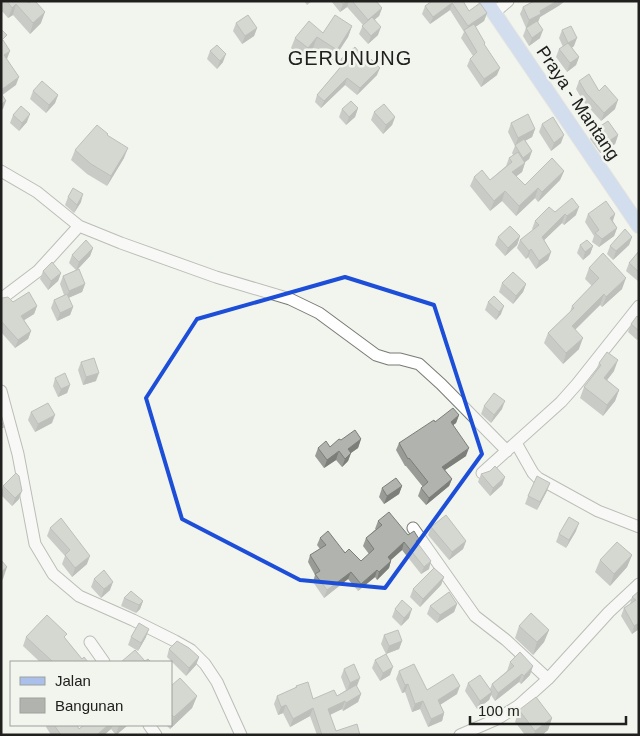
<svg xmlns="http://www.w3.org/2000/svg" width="640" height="736" viewBox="0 0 640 736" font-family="Arial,sans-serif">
	<rect width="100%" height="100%" fill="#f2f4ee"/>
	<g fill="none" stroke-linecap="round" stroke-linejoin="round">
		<defs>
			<path id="minor" d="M494,13L508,1
				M1,171L37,192L79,226L121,243L216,277L290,299L319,313L376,355L389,359H400L419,364L441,384L507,451
				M1,299L38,271L79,226
				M1,391L18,454L35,544L53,574L79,596L133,620L175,641L191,650L205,664L217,682L241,735
				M516,443L533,473L538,478L598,511L639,527
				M482,473L561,402L577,384L639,306
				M413,528L475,616L506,640L548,679
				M90,642L104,662
				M149,725L156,735
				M460,735L497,719L518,706L548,679L609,612L639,584"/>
			<path id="major" d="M486,1L639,226"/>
		</defs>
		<use href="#minor" stroke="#787b75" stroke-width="13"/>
		<use href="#major" stroke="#cecece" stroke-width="16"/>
		<use href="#minor" stroke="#fff" stroke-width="11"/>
		<use href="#major" stroke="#aac0eb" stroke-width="14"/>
	</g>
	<path fill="#989b96" d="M1,1H28L41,23L30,34L13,15L8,18L1,10Z
		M304,1H312L307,5Z
		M331,1H376L382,8L379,16L375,19L378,35L368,44L359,34L363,25L347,7L340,12Z
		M463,1L469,11L487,13L484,21L475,27L484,45L497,75L481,87L467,66L470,59L473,56L461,38L464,32L450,10L430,24L422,14L425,6Z
		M560,5L540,17L538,22L540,38L529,46L523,36L526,28L520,14L523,7Z
		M236,23L257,28L254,36L242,44L233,31Z
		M352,26L348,37L333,60L313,48L304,59L291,48L295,38Z
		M562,30L574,46L572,48L579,57L576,65L567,72L556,57L559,49L563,47L559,38Z
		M210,51L223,62L217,69L207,59Z
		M341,59L377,75L357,95L345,85L321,108L315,102L317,95L340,68L338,66Z
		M579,81L599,91L615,109L601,121L583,101L576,89Z
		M33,91L58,95L55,103L46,113L30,99Z
		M358,108L355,117L346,125L339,117L342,109Z
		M374,112L395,117L392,125L383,134L371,120Z
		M13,115L27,122L19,131L10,123Z
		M511,123L535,129L532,137L525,141L532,151L529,159L525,162L522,172L516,176L525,185L564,171L560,180L538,202L535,198L516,216L502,201L490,211L470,186L474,177L490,180L506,166L509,158L513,155L512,153L515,146L508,132Z
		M542,124L561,143L551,151L539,132Z
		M593,131L618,135L615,144L600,153L590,139Z
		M107,136L124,158L107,186L87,174L71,160L75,150Z
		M68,197L81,202L74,213L65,205Z
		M555,212L576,215L564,225L562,223L544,240L551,252L548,260L536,269L528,257L526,259L517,248L520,240L533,230L532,229L535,221Z
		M588,214H615L613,221L617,228L614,236L599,247L592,242L594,236L585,222Z
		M520,236L517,245L505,256L495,245L498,237Z
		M632,237L629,245L613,260L607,254L610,246Z
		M580,245L593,246L590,254L583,260L577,253Z
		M93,248L90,256L77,270L85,284L82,292L68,298L73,307L70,315L57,321L51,308L54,300L64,295L60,284L63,276L76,270L69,263L72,255Z
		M639,251V282L626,271L629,263Z
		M589,268L622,289L602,307L600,305L575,329L579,349L563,364L544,343L548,333L570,312L572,306L592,286L585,279Z
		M43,271L61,273L58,281L48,290L40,279Z
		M502,283L526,284L523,292L513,304L499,292Z
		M1,299L37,306L34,314L24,320L31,331L28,339L15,348L1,332Z
		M488,302L501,314L496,320L485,310Z
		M639,317V338L637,340L628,332L631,324Z
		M81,362L96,381L83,385L78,370Z
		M599,363L614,371L607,380L619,390L615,401L603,416L580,398L584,387L595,372Z
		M55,378L70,385L67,393L58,397L53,386Z
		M484,406L502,409L491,423L481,414Z
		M31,412L52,423L35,432L28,420Z
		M459,415L456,423L453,425L466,456L445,470L452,479L449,486L426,505L418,496L421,488L423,487L406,466H405L396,450L399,443L435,422Z
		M361,439L358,448L351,453L348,461L342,467L336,460L324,468L315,456L318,448L330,447L341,440Z
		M481,474L505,477L502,485L490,496L478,482Z
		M3,486L19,499L12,506L1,495V492Z
		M402,486L399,494L384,504L379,497L382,488Z
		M547,491L537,510L525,504L528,496Z
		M378,521L408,535L418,543L429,569L421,574L402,550L391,560L389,568L377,580L375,577L358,591L348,579L324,598L313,582L315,575L308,562L310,555L320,549L317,545L320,538L361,561L369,554L363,546L366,538L376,529H375Z
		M431,527L466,541L463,549L449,560L428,535Z
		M50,528L87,564L72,577L62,564L65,556L47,536Z
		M576,531L566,548L556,542L559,534Z
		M632,555L627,567L610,586L595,572L600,560Z
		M444,577L441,585L420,607L410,597L413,589Z
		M94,579L110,590L101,598L91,587Z
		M639,591V629L632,634L621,616L624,608L630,604L632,597Z
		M124,598L143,601L140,609L136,613L121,606Z
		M457,604L454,612L437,623L427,614L430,606Z
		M395,609L409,618L401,626L392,617Z
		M519,626L549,630L544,642L533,655L515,638Z
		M384,635L402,641L399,649L386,654L390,675L380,681L372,668L375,660L386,654L381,644Z
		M26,637L65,638L82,659L88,662H40L23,646Z
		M131,637H146L138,651L128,645Z
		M169,649L199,657L196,665L186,676L167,657Z
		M510,662L530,675L521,684L519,682L495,701L491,695L489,700L477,709L465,691L468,683L490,689L492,684L507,671Z
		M344,669L357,686V687L361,694L358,702L343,711L342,709L330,715L336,731L360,735H317L310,716L290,727L283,713L278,715L274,704L277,696L295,688L296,686L313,699L337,696L346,690L341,677Z
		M399,671L427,690L457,694L440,705L444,713L442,721L428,727L420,709L412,712L405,692L402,693L396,679Z
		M171,686L197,696L192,708L170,729L166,725H171Z
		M519,710L552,718L548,730L542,735H525L515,722Z
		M47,725H77L79,729L84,725H128L116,735L111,729L104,735H51L46,727Z"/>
	<path fill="#7c7e7a" d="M347,1H349L347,7L340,12L343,4Z
		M557,1H565L560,5L540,17L538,22L526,28L529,20L540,11Z
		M452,3L450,10L430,24L433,17Z
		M16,4L13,15L8,18L12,8Z
		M382,8L379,16L365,28L368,20Z
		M45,12L41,23L30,34L33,23Z
		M487,13L484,21L465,34L468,26Z
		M352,26L348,37L333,60L337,50Z
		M381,27L378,35L368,44L371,36Z
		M257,28L254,36L242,44L245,36Z
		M543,30L540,38L529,46L532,38Z
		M317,37L313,48L304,59L308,48Z
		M577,38L574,46L565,51L568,43Z
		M10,51L7,59L1,63L4,55Z
		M226,54L223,62L217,69L220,61Z
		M579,57L576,65L567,72L570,63Z
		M380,68L377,75L357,95L360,88Z
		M500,68L497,75L481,87L484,79Z
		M19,77L16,85L1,96V90Z
		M347,78L345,85L321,108L324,101Z
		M58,95L55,103L46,113L49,105Z
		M618,100L615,109L601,121L604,113Z
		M6,101L3,109L1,110V104Z
		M358,108L355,117L346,125L349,117Z
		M30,114L27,122L19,131L22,123Z
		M395,117L392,125L383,134L386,125Z
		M535,129L532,137L515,146L518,138Z
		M564,135L561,143L551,151L554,143Z
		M618,135L615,144L600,153L603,145Z
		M128,148L124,158L107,186L111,176Z
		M532,151L529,159L520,166L523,158Z
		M525,163L522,172L509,182L512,172Z
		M564,171L560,180L538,202L542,192Z
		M538,188L535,198L516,216L519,206Z
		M505,191L502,201L490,211L494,201Z
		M83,194L81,202L74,213L77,205Z
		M579,207L576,215L564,225L567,216Z
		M565,214L562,223L539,245L542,237Z
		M615,214L612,222L610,218Z
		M617,228L614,236L599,247L602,239Z
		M520,236L517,245L505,256L508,248Z
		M632,237L629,245L613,260L616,251Z
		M593,246L590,254L583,260L585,252Z
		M93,248L90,256L76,271L79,262Z
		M531,249L528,257L526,259L529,251Z
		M551,252L548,260L536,269L539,261Z
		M61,273L58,281L48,290L51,281Z
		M626,278L622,289L602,307L606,297Z
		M85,284L82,292L66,299L69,291Z
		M526,284L523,292L513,304L516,296Z
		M604,294L600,305L568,337L572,326Z
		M37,306L34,314L18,324L21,316Z
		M504,306L501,314L496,320L499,312Z
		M73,307L70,315L57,321L60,313Z
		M31,331L28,339L15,348L18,340Z
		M583,338L579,349L563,364L566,353Z
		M618,360L614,371L600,389L604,378Z
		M99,373L96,381L83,385L86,377Z
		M70,385L67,393L58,397L61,389Z
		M619,390L615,401L603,416L607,405Z
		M505,401L502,409L491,423L494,415Z
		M55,415L52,423L35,432L38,424Z
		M459,415L456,423L448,429L451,422Z
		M361,439L358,448L345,457L348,449Z
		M469,448L466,456L439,474L442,467Z
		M339,451L336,460L324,468L327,460Z
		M351,453L348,461L342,467L345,459Z
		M505,477L502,485L490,496L493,488Z
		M452,479L449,486L426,505L429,498Z
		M550,483L547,491L537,510L540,502Z
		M402,486L399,494L384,504L387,496Z
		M22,491L19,499L12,506L15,498Z
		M579,523L576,531L566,548L569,540Z
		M466,541L463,549L449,560L452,552Z
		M404,542L402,550L385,565L388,557Z
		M632,555L627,567L610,586L614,574Z
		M90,556L87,564L72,577L75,568Z
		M391,561L389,568L377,580L379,572Z
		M431,561L429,569L421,574L424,567Z
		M7,567L3,579L1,581V572Z
		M377,570L375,577L358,591L361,584Z
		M351,572L348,579L324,598L327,590Z
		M444,577L441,585L420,607L423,599Z
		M113,582L110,590L101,598L104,589Z
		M143,601L140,609L136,613L139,605Z
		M457,604L454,612L437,623L440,615Z
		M412,609L409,618L401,626L404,618Z
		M639,623V629L632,634L634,626Z
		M149,629L146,637L138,651L141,643Z
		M549,630L544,642L533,655L537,642Z
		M402,641L399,649L386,654L389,646Z
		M199,657L196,665L186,676L189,668Z
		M533,666L530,675L521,684L524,676Z
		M393,667L390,675L380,681L383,673Z
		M522,674L519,682L495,701L498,693Z
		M360,678L357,686L347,691L350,683Z
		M408,684L405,692L402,693L405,685Z
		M460,686L457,694L435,708L438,700Z
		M492,692L489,700L477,709L480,701Z
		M361,694L358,702L343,711L346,703Z
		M197,696L192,708L170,729L174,717Z
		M345,701L342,709L325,717L328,709Z
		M423,701L420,709L412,712L415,704Z
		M286,705L283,713L278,715L281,707Z
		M313,708L310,716L290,727L293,719Z
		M444,713L442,721L428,727L431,719Z
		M552,718L548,730L542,735H534L535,731Z
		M108,725H113L111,729L104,735H97Z
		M119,725H128L116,735Z"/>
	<path fill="#b1b4ae" stroke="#7c7e7a" d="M7,1H28L29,3L30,1H35L45,12L33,23L16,4L12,8Z
		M341,1H347L343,4Z
		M352,1H376L382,8L368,20Z
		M432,1H463L469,11L480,3L487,13L468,26L452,3L433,17L425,6Z
		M534,1H557L540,11L541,14L529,20L523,7Z
		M248,15L257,28L245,36L236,23Z
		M335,15L352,26L337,50L317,37L308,48L295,38L309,21L323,33Z
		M372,17L381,27L371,36L362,26Z
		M537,21L543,30L532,38L526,28Z
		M474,24L485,43L484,44L500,68L484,79L470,59L477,52L464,30Z
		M571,26L577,38L568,43L562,30Z
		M1,29L7,35L1,41Z
		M3,40L10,51L4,55L19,77L1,90V41Z
		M568,43L579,57L570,63L559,49Z
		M217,45L226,54L220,61L210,51Z
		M355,47L368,63L371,59L380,68L360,88L347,78L324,101L317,95L344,63L341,59Z
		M589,74L599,91L605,85L618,100L604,113L586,93L579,81Z
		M42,81L58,95L49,105L33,91Z
		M1,93L6,101L1,104Z
		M351,101L358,108L349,117L342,109Z
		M384,104L395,117L386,125L374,112Z
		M21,106L30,114L22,123L13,115Z
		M528,114L535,129L518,138L511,123Z
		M553,117L564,135L554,143L542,124Z
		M608,121L618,135L603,145L593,131Z
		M97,125L108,134L107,135L128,148L111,176L91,164L75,150Z
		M524,139L532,151L523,158L515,145Z
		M518,152L525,163L512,172L525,185L552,158L564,171L542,192L538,188L519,206L505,191L494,201L474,177L482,170L490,180L512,162L509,158Z
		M73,188L83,194L77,205L68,197Z
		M572,198L579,207L567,216L565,214L542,237L551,252L539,261L531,249L529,251L520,240L539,225L535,221L549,207L555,212Z
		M606,201L615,214L610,218L617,228L602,239L595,233L599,230L588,214Z
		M510,226L520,236L508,248L498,237Z
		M625,229L632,237L616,251L610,246Z
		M86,240L93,248L79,262L72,255Z
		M587,240L593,246L585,252L580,245Z
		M639,251V272L629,263Z
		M603,253L626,278L606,297L604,294L572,326L583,338L566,353L548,333L574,308L572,306L599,278L589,268Z
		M52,262L61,273L51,281L43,271Z
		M79,269L85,284L69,291L63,276Z
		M513,272L526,284L516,296L502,283Z
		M29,292L37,306L21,316L31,331L18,340L1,321V299L2,298L8,297L13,302Z
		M67,294L73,307L60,313L54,300Z
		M494,296L504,306L499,312L488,302Z
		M637,316L639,317V331L631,324Z
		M607,352L618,360L604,378L619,390L607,405L584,387L601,365L599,363Z
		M94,358L99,373L86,377L81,362Z
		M65,373L70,385L61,389L55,378Z
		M494,393L505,401L494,415L484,406Z
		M48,403L55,415L38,424L31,412Z
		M453,408L459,415L451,422L469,448L442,467L452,479L429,498L421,488L428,482L409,458L408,459L399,443L434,420L435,422Z
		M1,421L4,427L1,428Z
		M355,430L361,439L348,449L351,453L345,459L339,451L327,460L318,448L326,441L330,447L339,439L341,440Z
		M495,466L505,477L493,488L481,474L490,471Z
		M16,473L19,476L22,491L15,498L3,486Z
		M537,476L550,483L540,502L528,496Z
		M396,478L402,486L387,496L382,488Z
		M389,512L408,535L414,531L419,539L416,541L431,561L424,567L404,542L388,557L391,561L379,572L377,570L361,584L351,572L327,590L315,574L320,571L310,555L326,545L320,538L328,531L345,553L349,549L361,561L374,549L366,538L382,525L378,521Z
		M446,515L466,541L452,552L431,527Z
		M569,517L579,523L569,540L559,534Z
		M61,518L90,556L75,568L65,555L70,550L50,528Z
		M617,542L632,555L614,574L600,560Z
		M1,560L7,567L1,572Z
		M434,568L444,577L423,599L413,589Z
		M104,570L113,582L104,589L94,579Z
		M131,591L143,601L139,605L124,598Z
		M639,591V623L634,626L624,608L636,600L632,597Z
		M449,592L457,604L440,615L430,606Z
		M402,600L412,609L404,618L395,609Z
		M531,613L549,630L537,642L519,626Z
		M47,615L67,634L64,637L82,659L84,657L88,662H53L26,637Z
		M139,623L149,629L141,643L131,637Z
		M398,630L402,641L389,646L384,635Z
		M177,641L189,648L199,657L189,668L169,649Z
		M135,650L145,661L148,659L151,662H121Z
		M520,652L533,666L524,676L522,674L498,693L492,684L514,666L510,662Z
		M386,654L393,667L383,673L375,660Z
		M354,664L360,678L350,683L344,669Z
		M414,664L427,690L453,674L460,686L438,700L444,713L431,719L423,701L415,704L408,684L405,685L399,671Z
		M480,675L492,692L480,701L468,683Z
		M180,678L197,696L174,717L171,714V686Z
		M308,682L313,699L334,690L337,696L356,685L361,694L346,703L345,701L328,709L336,731L357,724L360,735H322L313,708L293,719L286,705L281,707L277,696L297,687L296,686Z
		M536,697L552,718L535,731L519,710Z
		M54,725H77L79,729L84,725H108L97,735H61Z"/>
	<path d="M0 0H640V736H0ZM345,277L434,305L482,454L385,588L300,580L182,519L146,398L197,319Z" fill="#f2f4ee" fill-opacity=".55" fill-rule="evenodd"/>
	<path fill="none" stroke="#1d4ed8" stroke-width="4" stroke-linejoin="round" d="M345,277L434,305L482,454L385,588L300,580L182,519L146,398L197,319Z"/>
	<g text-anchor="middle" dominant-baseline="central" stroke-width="5" stroke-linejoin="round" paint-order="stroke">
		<g font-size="18" fill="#20211f" stroke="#f2f4ee">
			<text transform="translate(578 103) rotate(56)">Praya - Mantang</text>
		</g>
		<g font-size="20" letter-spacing="1" fill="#20211f" stroke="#f2f4ee">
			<text x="350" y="58">GERUNUNG</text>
		</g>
	</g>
	<rect width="640" height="736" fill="none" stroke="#20211f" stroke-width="5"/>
	<rect x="10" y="661" width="162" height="65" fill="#f2f4ee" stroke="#9ea09b"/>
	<rect x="20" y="677" width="25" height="8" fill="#aac0eb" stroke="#9ea09b"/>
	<text x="55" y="686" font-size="15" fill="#20211f">Jalan</text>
	<rect x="20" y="698" width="25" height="15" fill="#b1b4ae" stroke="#9ea09b"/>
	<text x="55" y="711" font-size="15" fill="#20211f">Bangunan</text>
	<path d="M470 716v8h156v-8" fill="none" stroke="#20211f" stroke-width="2.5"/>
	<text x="478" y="716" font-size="15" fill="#20211f" stroke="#f2f4ee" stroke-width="4" paint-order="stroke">100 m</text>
</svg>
